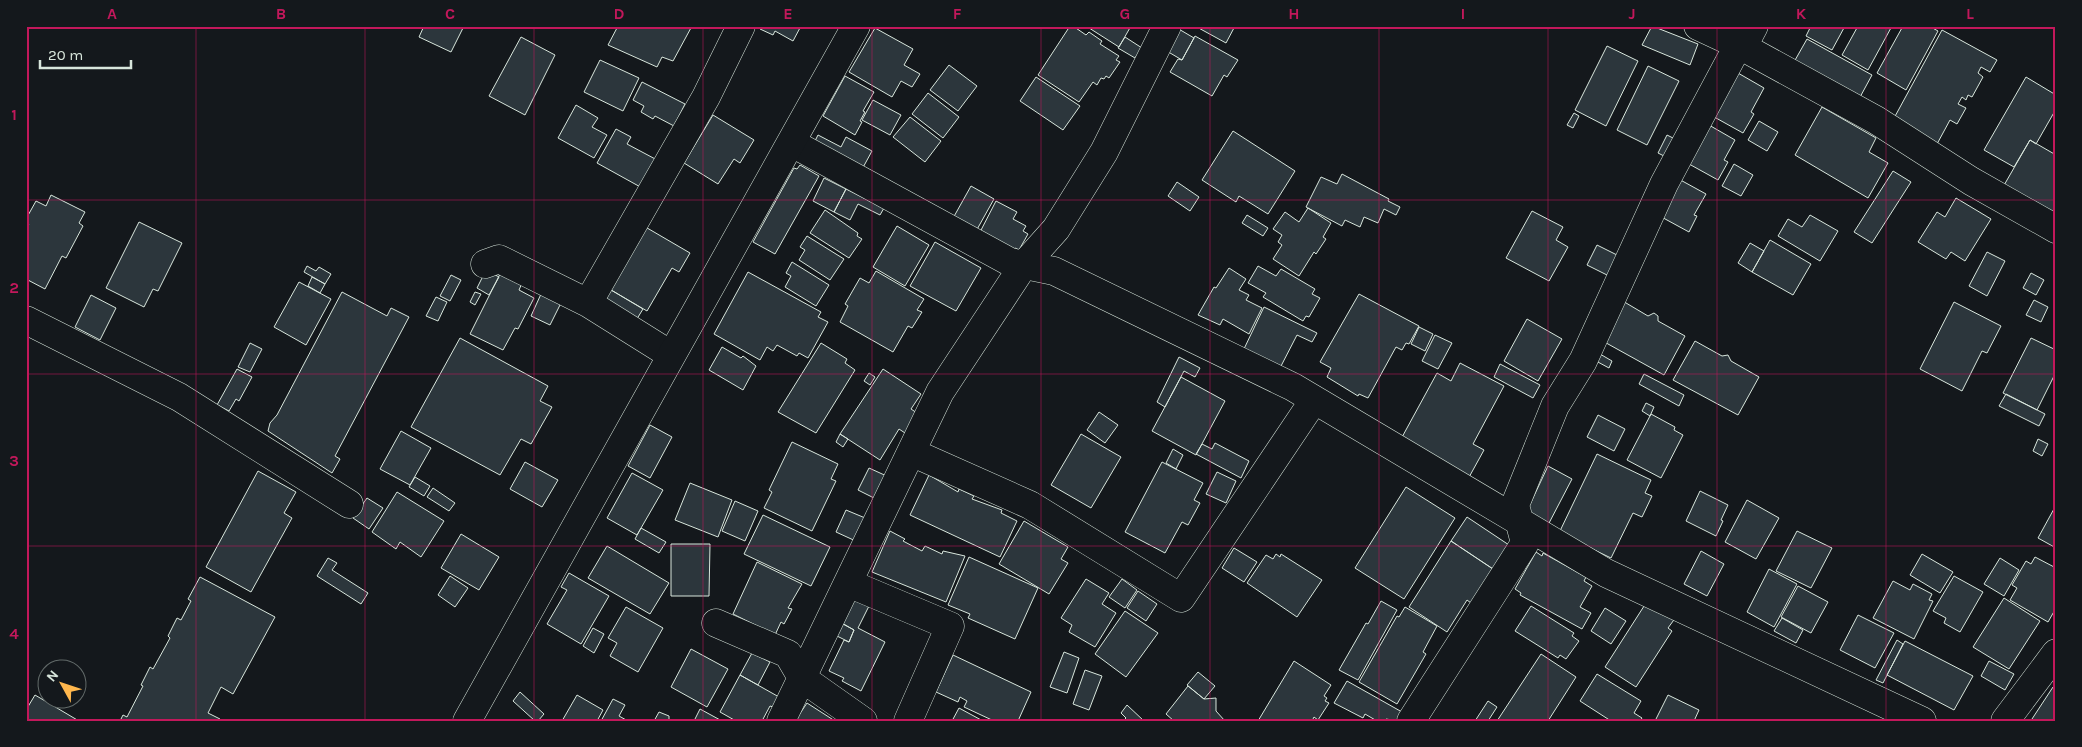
<svg xmlns="http://www.w3.org/2000/svg" width="2082" height="747" viewBox="0 0 2082 747" font-family="Karla,sans-serif">
	<rect width="100%" height="100%" fill="#14181c"/>
	<path fill="#2c363c" stroke="#d8e6dc" d="M424,26H464L451,52L419,37Z
		M618,26H692L673,61L662,57L657,67L608,45Z
		M762,26H801L793,41L775,31L773,35L760,29Z
		M1070,26H1073L1086,35L1089,32L1102,41L1100,44L1119,56L1116,60L1120,62L1109,78L1106,76L1104,79L1101,78L1097,85L1093,82L1079,102L1038,75Z
		M1086,26H1131L1119,47Z
		M1195,26H1235L1226,43Z
		M1652,26L1698,44L1690,65L1642,45Z
		M1811,26H1845L1832,50L1806,36Z
		M1858,26H1892L1868,70L1842,55Z
		M1903,26H1929L1938,31L1906,90L1877,73Z
		M875,28L913,49L904,65L920,74L912,87L901,81L892,97L849,72Z
		M1177,28L1194,38L1182,60L1165,50Z
		M1942,30L1997,60L1990,72L1981,67L1978,73L1983,77L1972,97L1968,95L1966,100L1962,97L1958,104L1966,108L1957,124L1950,120L1937,144L1893,120Z
		M1195,36L1238,60L1227,77L1224,75L1212,96L1170,72L1178,59L1182,60Z
		M521,37L555,55L525,115L489,96Z
		M1125,37L1142,48L1135,58L1118,48Z
		M1807,39L1872,75L1859,99L1794,62Z
		M1607,46L1638,61L1606,126L1575,110Z
		M600,60L639,78L623,111L584,92Z
		M949,65L977,86L958,111L930,90Z
		M1648,66L1679,81L1647,145L1617,130Z
		M1731,69L1764,88L1751,112L1754,114L1743,133L1707,113Z
		M845,76L874,92L863,111L865,112L860,121L862,122L855,135L823,116Z
		M1036,77L1080,106L1063,130L1020,101Z
		M2026,77L2056,95V109L2036,144L2030,140L2014,167L1984,150Z
		M642,82L685,104L674,126L655,116L653,119L641,112L644,106L633,100Z
		M928,93L959,117L943,138L912,114Z
		M873,100L901,115L890,135L862,120Z
		M576,105L598,118L592,127L607,135L594,158L558,138Z
		M1822,107L1876,138L1869,152L1888,163L1868,198L1795,155Z
		M1574,113L1579,116L1573,128L1567,125Z
		M713,115L754,140L740,163L734,159L718,184L684,163Z
		M910,117L941,141L925,162L893,137Z
		M1702,121L1735,140L1724,160L1728,162L1718,180L1680,159Z
		M1759,121L1778,132L1767,151L1748,140Z
		M616,129L631,137L627,144L659,161L644,189L597,163Z
		M1233,131L1295,171L1268,214L1239,196L1236,202L1202,180Z
		M818,135L841,147L846,137L872,151L860,173L812,147Z
		M1667,135L1679,141L1670,159L1658,153Z
		M2030,140L2056,155V217L2003,187Z
		M1734,164L1753,175L1741,196L1722,186Z
		M800,165L819,176L775,254L753,242L794,168L797,169Z
		M1893,171L1911,182L1872,243L1854,232Z
		M1342,174L1389,199L1388,201L1400,207L1396,215L1384,209L1378,223L1364,217L1360,227L1345,220L1342,226L1306,207L1321,177L1337,184Z
		M1675,177L1706,194L1694,215L1697,216L1689,232L1656,214Z
		M824,178L846,189L834,212L813,201Z
		M1177,182L1199,197L1190,211L1168,196Z
		M971,186L994,199L975,233L952,220Z
		M846,189L884,208L880,215L858,204L850,220L834,212Z
		M51,195L85,212L79,223L83,226L66,258L62,256L45,289L26,279V228L29,224L26,223V219L36,201L46,206Z
		M1956,198L1991,219L1965,261L1951,252L1946,259L1918,242L1937,212L1945,217Z
		M996,201L1017,212L1013,219L1026,226L1023,231L1028,234L1019,250L1015,248L1013,252L979,234Z
		M1308,208L1331,223L1323,237L1326,239L1316,254L1314,252L1299,276L1273,259L1282,245L1278,242L1282,235L1273,229L1285,212L1299,222Z
		M825,210L858,233L857,236L862,239L849,258L810,233Z
		M1532,211L1563,227L1556,240L1568,247L1549,281L1506,258Z
		M1247,215L1268,228L1263,236L1242,223Z
		M1810,215L1838,231L1820,261L1778,236L1788,219L1802,227Z
		M139,222L182,243L158,291L153,289L144,307L106,288Z
		M642,225L690,253L679,272L672,268L647,311L606,287Z
		M897,226L929,245L905,286L873,267Z
		M807,236L844,259L830,280L799,260L805,250L800,247Z
		M1770,240L1811,264L1793,295L1752,272Z
		M935,242L981,268L956,311L910,286Z
		M1750,243L1764,251L1752,272L1738,263Z
		M1597,245L1619,256L1609,276L1587,265Z
		M1987,252L2005,261L1987,296L1969,286Z
		M792,262L829,285L816,306L785,287L791,276L786,273Z
		M307,266L316,271L319,267L331,274L325,284L304,272Z
		M1258,266L1276,276L1281,269L1315,289L1312,294L1320,298L1309,317L1306,316L1303,321L1263,297L1266,293L1248,283Z
		M1229,268L1246,279L1239,290L1249,295L1246,300L1262,308L1249,334L1223,319L1220,325L1198,315L1214,287L1216,288Z
		M486,270L499,277L489,295L477,288Z
		M876,271L924,299L917,310L922,312L912,328L908,326L893,352L840,322L848,306L845,304L860,278L869,283Z
		M501,272L522,283L519,290L534,298L518,329L515,328L503,350L470,334Z
		M748,272L821,312L818,317L828,322L808,358L799,353L797,356L777,345L773,351L767,347L760,360L714,334Z
		M2031,273L2044,280L2036,295L2023,288Z
		M451,275L461,280L450,301L440,296Z
		M312,277L325,284L320,293L308,286Z
		M299,282L331,299L306,345L274,327Z
		M606,287L643,309L635,322L598,301Z
		M342,292L387,316L391,308L409,317L335,456L340,459L332,473L268,431L270,423L277,415Z
		M475,292L481,294L475,305L470,302Z
		M541,294L561,303L550,325L531,316Z
		M1359,294L1419,326L1409,344L1406,343L1402,350L1396,347L1368,398L1359,394L1358,396L1327,377L1331,368L1320,362Z
		M91,295L116,308L100,340L75,327Z
		M436,297L447,302L438,321L426,316Z
		M1621,300L1648,316L1654,313L1658,316V321L1685,336L1664,375L1599,339Z
		M2034,300L2048,307L2041,322L2026,315Z
		M1954,302L2001,326L1987,353L1982,351L1962,391L1920,369Z
		M1264,307L1317,333L1312,342L1297,335L1280,368L1243,351Z
		M1527,319L1562,339L1538,381L1504,361Z
		M1419,327L1433,334L1425,351L1411,344Z
		M1435,335L1452,343L1438,369L1422,361Z
		M460,338L548,386L540,401L552,407L531,444L521,439L500,475L411,427Z
		M2031,338L2056,350V372L2037,410L2003,393Z
		M1695,341L1722,356L1728,355L1731,361L1759,377L1738,415L1673,380Z
		M250,343L262,349L250,372L238,367Z
		M821,343L847,359L845,363L855,370L816,433L778,412Z
		M722,347L741,358L743,356L756,366L743,390L709,370Z
		M1600,354L1612,361L1609,368L1596,361Z
		M1179,357L1200,368L1195,377L1184,371L1165,407L1157,402Z
		M1460,363L1504,386L1473,444L1484,450L1468,479L1401,439L1437,373L1451,381Z
		M1500,364L1540,385L1533,398L1494,377Z
		M237,369L252,377L239,401L236,399L229,411L217,405Z
		M883,369L921,394L911,409L917,413L905,433L899,429L880,460L840,434Z
		M869,373L875,377L870,385L864,381Z
		M1644,374L1684,395L1679,406L1639,384Z
		M1181,377L1225,401L1196,455L1152,431Z
		M2006,394L2045,414L2039,426L1999,406Z
		M1646,403L1654,407L1650,416L1642,411Z
		M1099,412L1118,425L1105,443L1087,430Z
		M1651,414L1675,427L1674,430L1683,435L1661,478L1627,460Z
		M1598,415L1625,429L1614,451L1587,437Z
		M650,425L672,437L650,478L628,466Z
		M401,431L431,448L410,485L380,469Z
		M840,434L848,439L843,447L836,442Z
		M1081,434L1121,457L1091,508L1051,485Z
		M2038,439L2048,444L2042,456L2033,451Z
		M792,442L838,464L831,479L836,481L812,531L764,508L772,492L769,490Z
		M1215,443L1249,461L1241,478L1196,454L1202,444L1212,449Z
		M1173,449L1183,455L1176,469L1166,463Z
		M1597,454L1651,480L1645,493L1652,496L1642,517L1633,513L1611,558L1559,533Z
		M525,462L558,480L542,507L510,489Z
		M1162,462L1203,483L1194,500L1200,503L1188,525L1182,522L1165,553L1125,532Z
		M1548,466L1572,479L1548,525L1526,513Z
		M869,468L891,478L880,501L858,490Z
		M258,471L296,492L284,513L292,518L251,592L206,567Z
		M1217,472L1236,481L1226,503L1206,494Z
		M632,473L663,490L637,535L607,518Z
		M929,475L958,492L959,489L974,496L972,499L1002,510L1001,513L1017,521L1000,557L910,515Z
		M415,477L430,486L424,496L409,487Z
		M690,483L732,500L718,537L675,520Z
		M1406,487L1455,518L1404,599L1355,568Z
		M433,488L455,503L449,511L427,497Z
		M1700,491L1728,505L1721,520L1723,521L1716,536L1686,521Z
		M397,492L444,521L421,557L400,542L396,549L372,532Z
		M367,498L383,508L369,529L353,518Z
		M1747,500L1779,518L1756,559L1725,542Z
		M735,501L758,511L745,541L722,531Z
		M2055,507L2056,508V548L2038,538Z
		M846,510L870,520L860,543L836,532Z
		M763,515L830,547L811,586L744,554Z
		M1467,517L1509,545L1493,569L1451,541Z
		M1024,521L1068,547L1061,559L1068,563L1049,594L999,564Z
		M641,528L666,542L659,553L635,539Z
		M890,531L905,539L903,541L922,551L925,546L942,554L943,551L965,556L946,602L872,572Z
		M1797,531L1832,548L1811,588L1776,571Z
		M461,534L499,557L479,590L441,568Z
		M1451,541L1493,569L1471,603L1467,600L1447,632L1409,607Z
		M671,544H710L709,596H671Z
		M607,546L669,583L650,614L588,578Z
		M1234,548L1257,562L1244,582L1222,568Z
		M1701,551L1724,564L1707,596L1684,584Z
		M1536,552L1542,556L1543,553L1586,577L1584,581L1592,586L1580,607L1591,613L1582,629L1520,595L1521,593L1515,589Z
		M1276,554L1280,557L1281,554L1322,580L1297,617L1247,583L1266,555L1273,559Z
		M1922,554L1953,572L1940,593L1910,575Z
		M969,557L1038,588L1015,639L968,618L970,614L948,605Z
		M2035,557L2056,568V608L2048,622L2010,600L2017,588L2012,585L2026,561L2031,564Z
		M328,558L337,563L332,570L368,593L361,604L317,576Z
		M2000,558L2019,570L2004,596L1984,584Z
		M757,562L802,584L788,608L792,609L784,624L781,622L775,635L733,614Z
		M1769,569L1797,584L1774,627L1747,612Z
		M569,573L609,596L581,644L547,624L567,590L561,587Z
		M450,576L468,588L455,607L438,595Z
		M1954,576L1983,592L1960,632L1944,623L1946,618L1933,611Z
		M200,577L275,617L233,694L221,687L208,713L220,719L219,721H120L123,715L127,717L143,686L141,685L150,667L153,669L170,638L168,636L177,618L181,620L191,601L188,599Z
		M1086,579L1109,593L1102,604L1116,613L1095,647L1069,632L1072,625L1061,618Z
		M1122,579L1137,590L1125,608L1109,597Z
		M1893,581L1910,590L1913,584L1932,594L1929,600L1933,601L1914,639L1873,618Z
		M1798,586L1828,602L1811,633L1781,617Z
		M1138,591L1157,604L1146,621L1127,608Z
		M2004,598L2040,621L2009,669L1973,647Z
		M855,599L869,606L858,628L885,642L861,691L842,681L844,678L829,671L844,640L849,642L854,630L842,623Z
		M1381,601L1397,610L1358,680L1339,670L1366,623L1368,624Z
		M1646,603L1676,617L1668,628L1672,631L1636,687L1605,667Z
		M1531,606L1574,633L1572,636L1579,641L1566,659L1560,655L1558,658L1515,631Z
		M626,607L663,628L638,672L610,656L617,643L608,638Z
		M1405,607L1437,626L1423,652L1426,654L1397,704L1359,682L1397,616L1399,617Z
		M1605,608L1626,621L1611,644L1591,631Z
		M1125,611L1158,633L1126,677L1095,654Z
		M1858,615L1894,633L1875,668L1840,650Z
		M1782,618L1803,630L1796,643L1774,631Z
		M841,623L854,630L849,642L835,635Z
		M593,628L604,634L594,653L583,646Z
		M1897,640L1903,644L1883,683L1876,680Z
		M1905,641L1973,676L1954,710L1887,675Z
		M691,649L728,669L707,707L671,687Z
		M1064,652L1079,658L1067,693L1050,687Z
		M752,653L770,662L758,685L740,675Z
		M1541,654L1576,677L1548,721H1497Z
		M953,655L1031,692L1018,721H994L964,707L967,701L960,697L958,702L936,692Z
		M1294,661L1331,685L1324,696L1327,698L1325,701L1329,703L1318,720L1314,717L1312,721H1258Z
		M1989,661L2014,674L2005,690L1981,676Z
		M1085,670L1102,676L1089,710L1073,704Z
		M1198,672L1215,686L1204,699L1187,685Z
		M1597,674L1641,701L1634,713L1642,718L1640,721H1611L1580,701Z
		M740,675L779,697L773,707L770,706L762,721H736L720,712Z
		M1347,681L1402,712L1398,721L1386,719L1384,721H1377L1365,714L1363,718L1334,703Z
		M1188,686L1204,699L1216,698V711L1225,721H1174L1166,714Z
		M2053,687L2056,689V721H2033L2032,719Z
		M520,692L544,714L538,721H535L513,701Z
		M35,695L79,721H26V710Z
		M577,695L603,710L597,721H562Z
		M1668,695L1699,710L1694,721H1655Z
		M613,699L625,705L619,716L628,721H601Z
		M1488,701L1497,707L1488,721H1475Z
		M807,703L835,721H795Z
		M1127,705L1144,721H1123L1126,718L1121,713Z
		M959,708L983,721H952Z
		M700,709L722,721H694Z
		M659,712L669,716V721H654Z"/>
	<g fill="none" stroke-linecap="round" stroke-linejoin="round">
		<defs>
			<path id="minor" d="M1698,26L1741,46L1876,120L1971,181L2056,229
				M792,143L1010,262L1054,271L1293,387L1606,573L1922,721
				M485,264L499,259L588,303L671,355
				M588,303L706,97L741,26
				M26,320L179,397L349,504
				M911,452L1030,505L1181,598L1314,400
				M848,583L950,626L908,721
				M716,623L788,654L802,678L863,721
				M781,721L940,392L1023,266L1056,229L1104,152L1167,26
				M1411,721L1525,543L1515,505L1555,406L1583,361L1664,184L1734,53L1746,41L1754,26"/>
			<path id="tertiary" d="M467,721L856,26"/>
			<path id="secondary" d="M2005,721L2056,653"/>
		</defs>
		<use href="#minor" stroke="#d8e6dc" stroke-width="29"/>
		<use href="#tertiary" stroke="#d8e6dc" stroke-width="29"/>
		<use href="#secondary" stroke="#d8e6dc" stroke-width="29"/>
		<use href="#minor" stroke="#14181c" stroke-width="28"/>
		<use href="#tertiary" stroke="#14181c" stroke-width="28"/>
		<use href="#secondary" stroke="#14181c" stroke-width="28"/>
	</g>
	<path fill="none" stroke="#c2185b" stroke-width="1" stroke-opacity="0.55" d="M196,26V721M365,26V721M534,26V721M703,26V721M872,26V721M1041,26V721M1210,26V721M1379,26V721M1548,26V721M1717,26V721M1886,26V721M26,200H2056M26,374H2056M26,546H2056"/>
	<rect width="2082" height="747" fill="none" stroke="#14181c" stroke-width="55"/>
	<g transform="translate(62 684) rotate(310)"><circle r="24" fill="#14181c" stroke="#626a69"/>
	<path d="M0-4L9 19L0 12L-9 19Z" fill="#ffb74d"/>
	<text y="-8" font-size="14" font-weight="bold" text-anchor="middle" fill="#d8e6dc">N</text>
	</g>
	<path d="M40 60v8h91v-8" fill="none" stroke="#d8e6dc" stroke-width="2.5"/>
	<text x="48" y="60" font-size="15" fill="#d8e6dc" stroke="#14181c" stroke-width="4" paint-order="stroke">20 m</text>
	<rect x="28" y="28" width="2026" height="692" fill="none" stroke="#c2185b" stroke-width="2"/>
	<g font-size="16" text-anchor="middle" font-weight="bold" fill="#c2185b">
		<text x="112" y="19">A</text>
		<text x="281" y="19">B</text>
		<text x="450" y="19">C</text>
		<text x="619" y="19">D</text>
		<text x="788" y="19">E</text>
		<text x="957" y="19">F</text>
		<text x="1125" y="19">G</text>
		<text x="1294" y="19">H</text>
		<text x="1463" y="19">I</text>
		<text x="1632" y="19">J</text>
		<text x="1801" y="19">K</text>
		<text x="1970" y="19">L</text>
		<text x="14" y="120">1</text>
		<text x="14" y="293">2</text>
		<text x="14" y="466">3</text>
		<text x="14" y="639">4</text>
	</g>
</svg>
